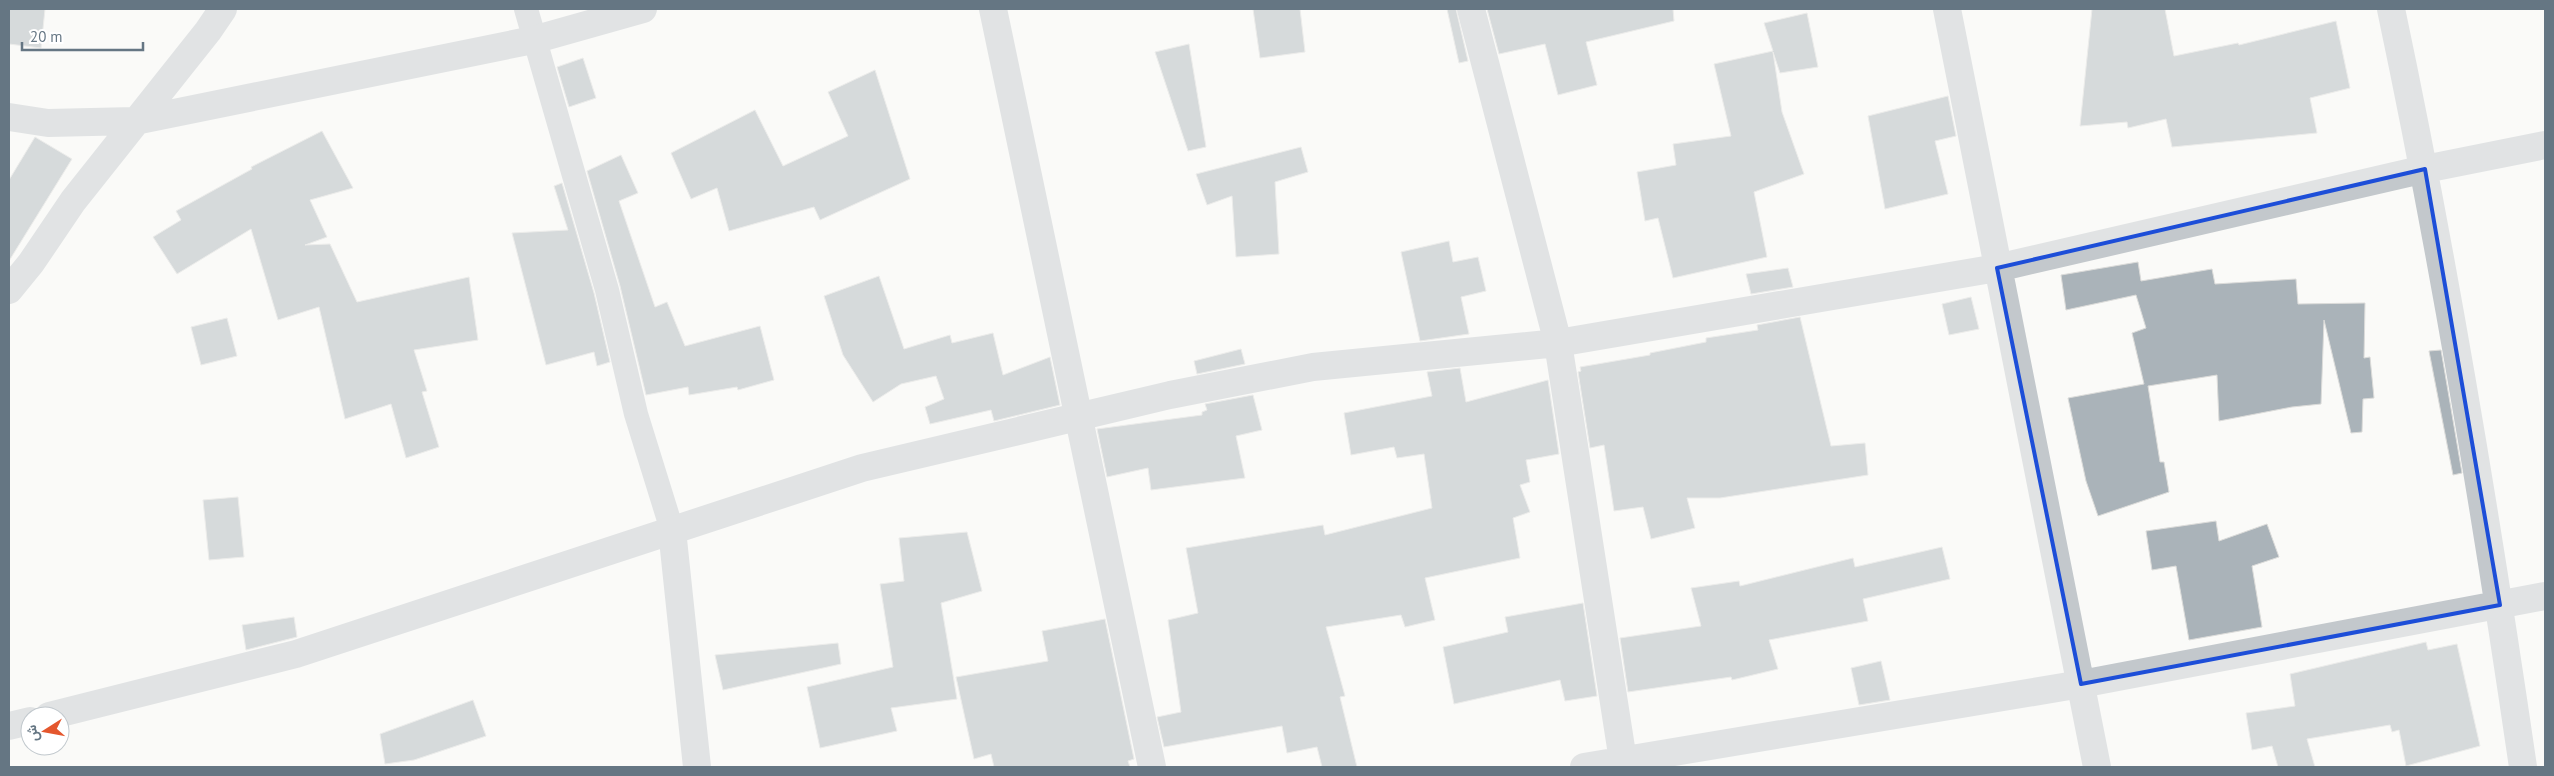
<svg xmlns="http://www.w3.org/2000/svg" width="2554" height="776" viewBox="0 0 2554 776" font-family="'PT Sans',Vazirmatn,sans-serif">
	<rect width="100%" height="100%" fill="#fafaf8"/>
	<path fill="#aab3b9" stroke="#dcdcda" d="M9,9H45L41,48L9,44Z
		M1253,9H1300L1305,52L1260,58Z
		M1447,9H1456L1468,61L1459,63Z
		M1487,9H1673L1674,21L1586,42L1597,85L1558,95L1545,44L1499,54Z
		M2092,9H2165L2174,56L2238,43L2239,45L2336,21L2350,88L2310,98L2317,133L2172,147L2166,119L2128,128L2127,122L2080,126Z
		M1807,13L1818,67L1780,73L1773,52L1782,112L1804,174L1754,192L1767,257L1673,278L1658,218L1645,221L1637,172L1676,165L1673,144L1731,136L1714,64L1773,51L1764,23Z
		M1189,44L1206,147L1188,151L1155,52Z
		M583,58L596,98L569,107L557,67Z
		M875,70L910,179L820,220L814,207L729,231L717,188L691,199L671,153L755,110L783,166L848,136L828,92Z
		M1948,96L1956,136L1935,141L1948,194L1885,209L1868,116Z
		M322,131L353,188L310,200L327,237L305,245L330,244L357,302L469,277L478,340L414,350L427,391L422,392L439,447L406,458L391,404L345,419L319,307L278,320L251,229L177,274L153,237L181,220L176,211L252,169L251,167Z
		M35,137L72,159L9,261V180Z
		M1301,147L1308,172L1275,182L1279,254L1236,257L1232,196L1207,205L1196,174Z
		M621,155L638,193L619,201L655,307L667,302L685,346L760,326L774,380L738,390L737,387L689,395L688,387L646,395L620,286L587,171Z
		M562,183L594,293L610,362L597,366L594,352L546,365L512,233L568,230L554,186Z
		M1449,241L1453,262L1478,257L1486,291L1461,297L1469,334L1420,341L1401,252Z
		M2138,262L2141,281L2212,269L2215,284L2296,279L2298,304L2365,303L2364,358L2370,357L2374,398L2363,399L2362,432L2351,433L2324,320L2321,404L2292,407L2219,421L2217,375L2148,386L2160,462H2164L2169,492L2098,516L2086,481L2068,398L2144,384L2132,333L2146,328L2136,295L2066,310L2061,275Z
		M1788,268L1793,287L1751,294L1746,274Z
		M879,276L904,349L950,335L952,343L993,333L1003,375L1050,357L1060,405L994,421L991,410L930,424L925,407L944,399L936,376L901,384L873,402L843,355L824,296Z
		M1971,297L1979,329L1949,335L1942,304Z
		M1800,317L1831,446L1865,443L1868,475L1720,498H1687L1695,528L1651,539L1643,507L1614,511L1604,445L1590,448L1578,372L1581,371L1580,367L1650,355V353L1706,342V338L1758,330L1757,325Z
		M227,318L237,356L201,365L191,327Z
		M1241,349L1245,364L1197,374L1194,361Z
		M2441,350L2462,473L2453,475L2429,351Z
		M1460,368L1466,402L1548,380L1559,454L1526,460L1530,482L1520,485L1530,512L1513,518L1520,558L1425,578L1435,620L1405,627L1401,615L1326,627L1345,696L1340,697L1357,767H1322L1317,747L1287,753L1282,726L1164,747L1157,717L1181,712L1168,620L1198,613L1186,548L1323,525L1325,535L1432,508L1424,454L1397,458L1394,447L1351,455L1344,413L1432,396L1427,372Z
		M1253,395L1262,430L1236,436L1245,478L1151,490L1148,468L1107,477L1097,429L1202,415V412L1207,410L1205,404Z
		M238,497L244,557L209,560L203,500Z
		M2216,521L2219,541L2267,524L2279,557L2252,566L2262,627L2189,640L2176,566L2152,570L2146,531Z
		M967,532L982,591L941,603L957,699L891,708L897,731L820,748L807,687L893,667L880,584L904,581L899,538Z
		M1942,547L1950,579L1863,599L1868,621L1769,640L1778,669L1732,680L1731,677L1628,692L1620,638L1701,626L1691,588L1739,581L1740,586L1853,558L1855,567Z
		M1583,603L1597,696L1565,701L1560,680L1454,704L1443,647L1508,632L1505,617Z
		M294,617L297,637L246,650L242,625Z
		M1105,619L1134,759L1128,761L1130,767H994L991,754L974,759L956,677L1048,661L1042,631Z
		M2426,642L2428,650L2457,644L2480,746L2406,766L2399,730L2392,732L2390,725L2307,739L2315,767H2278L2272,746L2252,750L2246,713L2295,706L2290,674Z
		M838,643L841,664L723,690L715,655Z
		M1881,661L1890,700L1859,705L1851,668Z
		M473,700L486,736L414,760L385,764L380,734Z"/>
	<g fill="none" stroke-linecap="round" stroke-linejoin="round">
		<path stroke="#c3c8cc" stroke-width="24" d="M526,9L607,290L636,414L672,530"/>
		<path stroke="#c3c8cc" stroke-width="28" d="M993,9L1152,767
			M1471,9L1558,343L1624,767
			M1947,9L2097,767
			M2391,9C2444,260 2486,513 2523,767
			M9,117L48,123L135,121L533,40L643,9
			M9,290L31,263L73,201L208,31L223,9
			M672,530L697,767
			M49,716L296,654L862,468L1170,395L1313,367L1558,343L1997,268L2425,169L2545,145
			M9,726L30,721
			M1584,767L2081,684L2545,596"/>
	</g>
	<path d="M0 0H2554V776H0ZM2425,169L2500,605L2081,684L1997,268Z" fill="#fafaf8" fill-opacity=".55" fill-rule="evenodd"/>
	<path fill="none" stroke="#1d4ed8" stroke-width="4" stroke-linejoin="round" d="M2425,169L2500,605L2081,684L1997,268Z"/>
	<rect width="2554" height="776" fill="none" stroke="#657683" stroke-width="20"/>
	<g transform="translate(45 731) rotate(259)"><circle r="24" fill="#ffffff" stroke="#c1c8cd"/>
	<path d="M0-4L9 19L0 12L-9 19Z" fill="#e4572e"/>
	<text y="-8" font-size="14" font-weight="bold" text-anchor="middle" fill="#657683">ش</text>
	</g>
	<path d="M22 42v8h121v-8" fill="none" stroke="#657683" stroke-width="2.5"/>
	<text x="30" y="42" font-size="15" fill="#657683" stroke="#ffffff" stroke-width="4" paint-order="stroke">20 m</text>
</svg>
